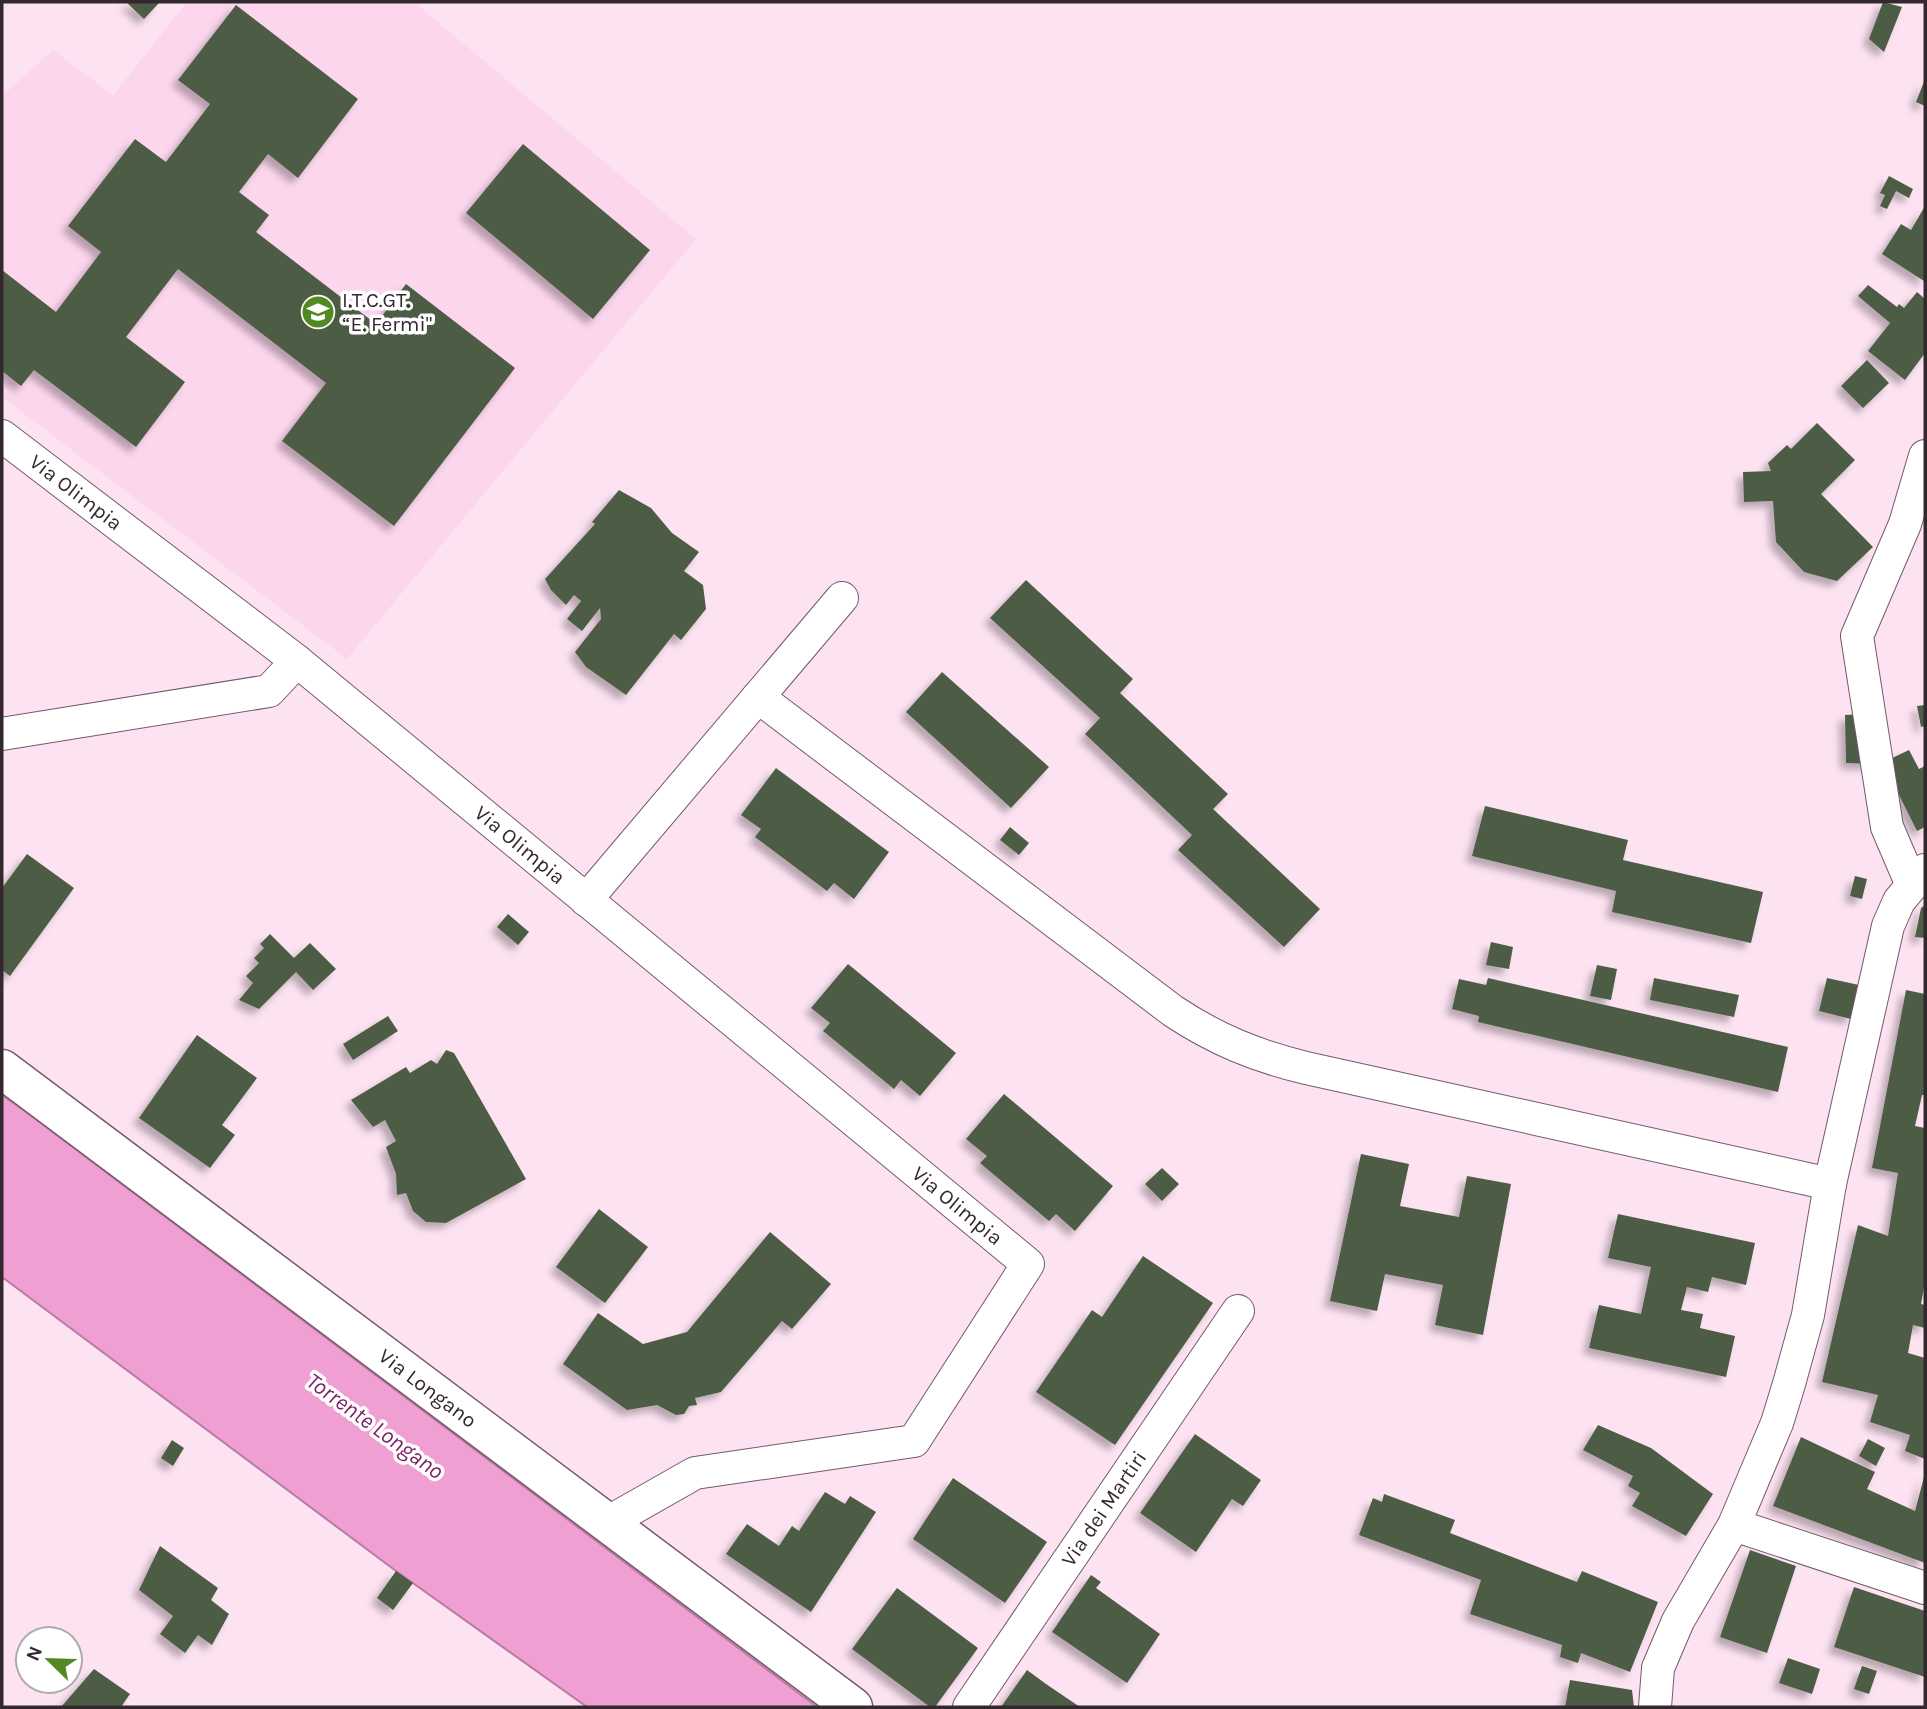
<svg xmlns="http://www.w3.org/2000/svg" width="1927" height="1709" viewBox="0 0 1927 1709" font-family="Karla,sans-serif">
	<defs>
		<filter id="shadow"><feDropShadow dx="-6" dy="6" stdDeviation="3.5" flood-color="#0004"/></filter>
	</defs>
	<rect width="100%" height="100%" fill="#fde3f2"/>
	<path fill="#fcd6ed" d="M187,2H414L696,239L347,659L2,397L8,390L2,385V96L53,50L113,95Z"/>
	<path fill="#f09fd2" stroke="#b87ba1" stroke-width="2" d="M2,1095L26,1112L817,1707H587L396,1571L2,1277Z"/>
	<path fill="#4e5d45" filter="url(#shadow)" d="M126,2H160L144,19Z
		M1883,2L1902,7L1884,52L1869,39Z
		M236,5L358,99L298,178L268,154L239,192L269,215L256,232L376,324L406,284L515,368L394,526L282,441L326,383L178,269L126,337L185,382L136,447L34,370L21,386L2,371V270L56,312L101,252L68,226L135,139L166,162L210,104L178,80Z
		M1925,79V106L1916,102Z
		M523,144L650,250L593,319L466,213Z
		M1889,176L1913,189L1909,198L1896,191L1887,209L1880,206L1885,195L1880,193Z
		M1925,206V279L1924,281L1882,254L1901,224L1911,230Z
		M1868,285L1897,307L1899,304L1904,308L1917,292L1925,299V353L1905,380L1868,351L1890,323L1858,296Z
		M1867,360L1889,383L1863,408L1841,386Z
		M1817,423L1855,460L1821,494L1873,547L1837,581L1804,572L1776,542L1773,501L1744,502L1743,472L1771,471L1768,463L1787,445L1791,449Z
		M619,490L651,508L672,533L699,552L684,571L703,585L706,609L681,640L674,634L626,695L586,667L575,652L601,619L600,608L582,631L567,619L581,601L574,595L566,605L551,590L545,579L595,524L592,522Z
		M1026,580L1133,679L1120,693L1228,794L1213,809L1320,909L1284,947L1178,850L1192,835L1085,734L1100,718L990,618Z
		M942,672L1049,767L1011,808L906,712Z
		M1925,705V726L1921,727L1917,706Z
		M1864,714L1873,764L1846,763L1845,715Z
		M1909,750L1919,769L1925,766V827L1917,831L1892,781L1888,760Z
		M776,768L889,852L854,899L834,883L827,891L755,837L761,829L741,815Z
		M1485,806L1628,840L1623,860L1763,892L1751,943L1612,912L1616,891L1472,856Z
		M1010,827L1029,843L1019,855L1000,840Z
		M27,854L74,888L10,976L2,970V888Z
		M1855,876L1867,879L1862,899L1850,896Z
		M1925,905V938L1915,937L1921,908Z
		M508,914L529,932L518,945L497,927Z
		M270,934L294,958L310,943L336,969L313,990L296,972L259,1009L239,1000L253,983L246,976L259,963L254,958L264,948L260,944Z
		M1491,942L1513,947L1509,969L1486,965Z
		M848,964L956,1053L920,1096L901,1080L894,1089L823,1031L830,1023L811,1008Z
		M1597,965L1617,969L1611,1000L1590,996Z
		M1488,978L1788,1047L1778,1092L1478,1022L1479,1016L1452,1009L1459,979L1486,985Z
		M1654,978L1739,995L1734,1017L1650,1000Z
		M1827,978L1859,985L1851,1019L1819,1011Z
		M1906,990L1925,994V1095H1922L1915,1126L1925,1128V1282L1921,1304L1925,1305V1328L1913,1325L1908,1353L1925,1358V1459L1905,1451L1910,1435L1870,1422L1878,1395L1822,1382L1858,1225L1888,1236L1898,1173L1872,1168Z
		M388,1016L398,1031L353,1060L343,1044Z
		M197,1035L257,1078L222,1125L235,1135L210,1168L139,1118Z
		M446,1050L454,1053L526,1179L446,1223L426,1222L413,1211L406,1193L397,1195L396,1174L386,1147L396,1141L385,1120L373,1127L351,1100L406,1067L410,1073L431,1060L437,1064Z
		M1004,1094L1113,1186L1075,1231L1056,1214L1049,1221L980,1163L987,1156L966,1139Z
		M1361,1154L1409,1164L1400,1206L1459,1217L1467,1176L1511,1184L1483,1335L1435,1325L1443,1285L1385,1274L1377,1311L1330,1301Z
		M1162,1168L1179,1184L1162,1201L1145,1184Z
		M599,1209L648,1247L605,1303L556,1267Z
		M1618,1214L1755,1243L1746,1285L1712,1277L1708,1292L1687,1287L1681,1310L1703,1314L1700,1328L1735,1336L1726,1377L1589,1348L1599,1305L1641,1314L1651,1267L1608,1258Z
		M770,1232L831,1284L792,1329L782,1321L721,1392L695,1398L697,1405L689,1406L684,1414L676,1415L657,1405L627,1410L563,1364L598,1313L643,1344L687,1332Z
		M1143,1256L1213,1303L1115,1445L1036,1392L1092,1310L1102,1317Z
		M1598,1425L1651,1448L1713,1494L1686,1536L1632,1506L1640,1493L1628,1486L1633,1476L1583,1450Z
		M1195,1434L1261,1480L1243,1506L1232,1499L1196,1552L1140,1513Z
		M1801,1437L1875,1472L1867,1489L1915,1511L1925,1473V1563L1773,1506Z
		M1868,1439L1885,1448L1876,1466L1859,1456Z
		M172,1440L184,1448L173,1466L161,1458Z
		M953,1478L1047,1542L1005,1603L913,1539Z
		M825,1492L845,1504L850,1496L876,1512L811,1612L726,1554L747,1524L779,1546L792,1526L799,1531Z
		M1384,1494L1455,1520L1450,1533L1577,1582L1582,1571L1658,1602L1630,1672L1581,1653L1578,1663L1560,1657L1562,1645L1470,1614L1481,1580L1359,1535L1373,1498L1382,1502Z
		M160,1546L218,1588L211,1600L229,1614L212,1645L198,1635L185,1653L160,1634L173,1616L139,1590Z
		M1750,1550L1796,1566L1767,1653L1720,1637Z
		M396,1571L413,1583L393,1610L377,1598Z
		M1091,1575L1101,1582L1096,1588L1160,1634L1127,1683L1052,1632Z
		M1854,1587L1925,1611V1677L1834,1647Z
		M897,1588L978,1648L935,1707H930L852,1649Z
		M1788,1658L1820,1669L1812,1694L1779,1683Z
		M1862,1666L1877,1671L1869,1694L1854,1689Z
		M94,1669L130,1694L121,1707H61Z
		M1027,1670L1046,1684L1080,1707H1001Z
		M1570,1680L1632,1690L1634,1707H1565Z"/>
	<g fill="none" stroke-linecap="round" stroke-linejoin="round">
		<defs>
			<g id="minor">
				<path id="s1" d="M2,436L297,661L1028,1264L914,1441L695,1473L607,1523"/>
				<path d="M758,697L1173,1011C1215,1039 1256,1056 1306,1068L1830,1184"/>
				<path d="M2,734L269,691L297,661"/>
				<path d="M1911,883L1887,827L1857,636L1905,524L1925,456"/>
				<path d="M586,900L842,598"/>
				<path d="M1734,1525L1925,1588"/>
				<path id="s2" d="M969,1707L1238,1311"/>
				<path d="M1655,1707L1658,1668L1678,1621L1734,1525L1777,1423L1789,1384L1808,1315L1830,1184L1888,926L1899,901L1925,870"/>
			</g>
			<g id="tertiary">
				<path id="s3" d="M2,1069L853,1707"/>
			</g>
		</defs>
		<use href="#minor" stroke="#745a6a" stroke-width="34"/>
		<use href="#tertiary" stroke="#745a6a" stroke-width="41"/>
		<use href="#minor" stroke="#fff" stroke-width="32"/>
		<use href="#tertiary" stroke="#fff" stroke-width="38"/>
	</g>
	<defs>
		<symbol id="university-disc" viewBox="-11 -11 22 22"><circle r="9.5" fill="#528923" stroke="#fff"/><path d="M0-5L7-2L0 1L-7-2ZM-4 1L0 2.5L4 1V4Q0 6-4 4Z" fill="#fff"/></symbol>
	</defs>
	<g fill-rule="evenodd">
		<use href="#university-disc" x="299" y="293" width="38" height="38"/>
	</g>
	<g text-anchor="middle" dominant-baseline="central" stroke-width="7" stroke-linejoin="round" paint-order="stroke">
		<g font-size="21" fill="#34282f" stroke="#fff" text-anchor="start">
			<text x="342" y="300">I.T.C.GT.<tspan x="342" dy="24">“E. Fermi"</tspan></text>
		</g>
		<g font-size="21" fill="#34282f" stroke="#fff">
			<text stroke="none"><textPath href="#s1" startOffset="93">Via Olimpia</textPath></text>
			<text stroke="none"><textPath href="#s1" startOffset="660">Via Olimpia</textPath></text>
			<text stroke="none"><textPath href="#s1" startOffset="1227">Via Olimpia</textPath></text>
			<text stroke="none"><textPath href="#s3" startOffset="532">Via Longano</textPath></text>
			<text stroke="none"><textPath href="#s2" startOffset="240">Via dei Martiri</textPath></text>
		</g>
		<g font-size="23" font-style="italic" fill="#7b1e61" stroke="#fff">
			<text transform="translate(375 1426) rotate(36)">Torrente Longano</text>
		</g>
	</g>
	<rect width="1927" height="1709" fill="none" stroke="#34282f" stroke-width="7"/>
	<g transform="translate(49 1660) rotate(293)"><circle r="33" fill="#ffffff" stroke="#aea9ac" stroke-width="2"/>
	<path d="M0-5L12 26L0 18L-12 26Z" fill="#528923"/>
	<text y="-10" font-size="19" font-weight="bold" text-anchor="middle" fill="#34282f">N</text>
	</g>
</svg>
